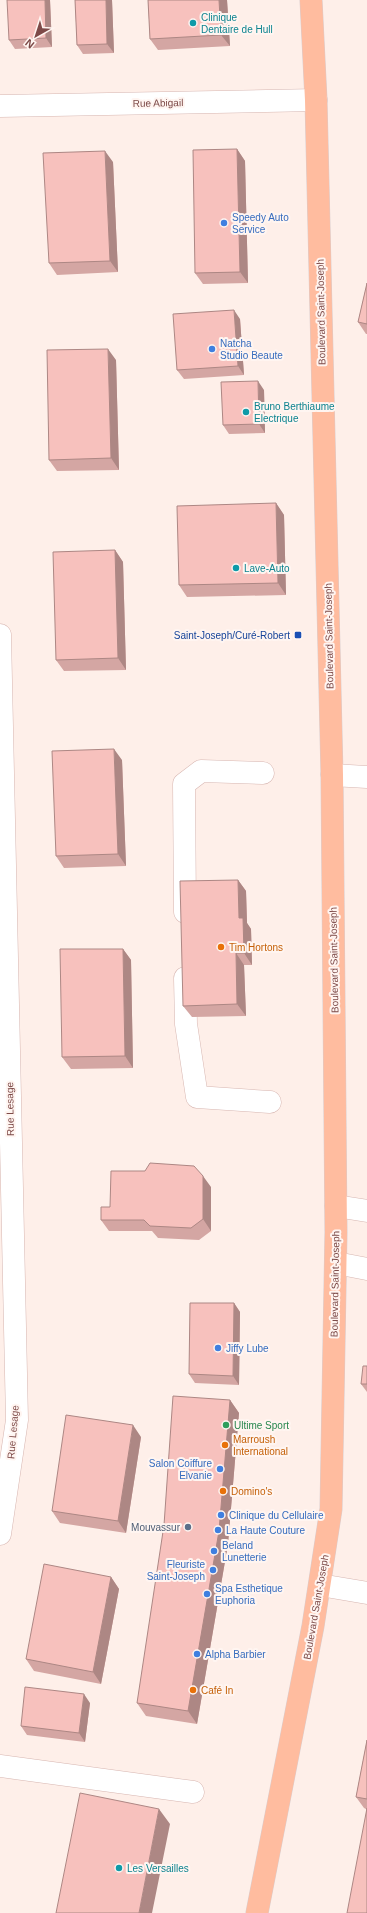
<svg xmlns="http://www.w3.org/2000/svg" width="367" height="1913" viewBox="0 0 367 1913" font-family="Helvetica,sans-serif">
	<rect width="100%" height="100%" fill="#feefe9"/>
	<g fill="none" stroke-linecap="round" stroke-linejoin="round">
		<defs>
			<path id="minor" d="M0,106L316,100
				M0,635L17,1420L0,1534
				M332,775L367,777
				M185,912L184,784L201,771L263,773
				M185,978L186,1024L197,1097L270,1102
				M336,1206L367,1211
				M336,1263L367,1269
				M320,1585L367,1593
				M0,1766L193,1792"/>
			<path id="major" d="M257,1913L313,1626L331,1509L336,1232L332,775L316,100L311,0"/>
		</defs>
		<use href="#minor" stroke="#d7b6b1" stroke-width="23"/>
		<use href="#major" stroke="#dbcccc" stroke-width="23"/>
		<use href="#minor" stroke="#fff" stroke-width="22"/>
		<use href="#major" stroke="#ffbc9f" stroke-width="22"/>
	</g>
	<path fill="#d4a6a3" d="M50,0L52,47L15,49L9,40Z
		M75,0H112L114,53L83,54L77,45Z
		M148,0H227L230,46L158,50L150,39Z
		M237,149L245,161L248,283L203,284L195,273Z
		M113,162L118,272L57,275L49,263Z
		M367,283V334H366L358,322Z
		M240,319L244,375L184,379L177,370Z
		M116,360L119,470L57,471L49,460Z
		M264,390L265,433L229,434L223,425Z
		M276,503L284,515L286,595L187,597L179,585Z
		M115,550L123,562L126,670L64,671L56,660Z
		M122,760L126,866L64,868L56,856Z
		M238,880L246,891L247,923L251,929L252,965H244L246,1016L192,1017L183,1006Z
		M123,949L131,960L133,1068L71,1069L62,1057Z
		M211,1187V1231L199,1240L158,1238L152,1231H109L101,1220L110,1207Z
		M234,1303L240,1312L239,1385L195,1383L189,1374Z
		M367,1366V1392L361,1384Z
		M230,1400L239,1413L228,1544L197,1724L146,1716L137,1703Z
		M141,1437L126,1533L60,1523L52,1511Z
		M111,1577L119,1589L101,1684L34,1671L26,1659Z
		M90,1703L85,1742L27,1735L21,1726Z
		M367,1740V1913L366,1809L364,1808L356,1797Z"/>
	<path fill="#ad8784" d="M45,0H50L52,47L46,38Z
		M106,0H112L114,53L107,44Z
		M219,0H227L230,46L221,35Z
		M237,149L245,161L248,283L240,272Z
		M105,151L113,162L118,272L110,261Z
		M234,310L240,319L244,375L238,366Z
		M108,349L116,360L119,470L111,458Z
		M258,381L264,390L265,433L259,424Z
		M276,503L284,515L286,595L278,583Z
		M115,550L123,562L126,670L118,658Z
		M114,749L122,760L126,866L118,854Z
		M238,880L246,891L247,923L251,929L252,965L244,953L239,918Z
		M123,949L131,960L133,1068L125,1056Z
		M236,953L244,965L246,1016L237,1004Z
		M203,1176L211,1187V1231L203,1219Z
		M234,1303L240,1312L239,1385L233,1376Z
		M230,1400L239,1413L228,1544L197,1724L188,1711Z
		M133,1425L141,1437L126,1533L118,1521Z
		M111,1577L119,1589L101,1684L93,1672Z
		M84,1694L90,1703L85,1742L79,1733Z
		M159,1809L170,1824L152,1913H139Z"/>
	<path fill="#f7c1bd" stroke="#ad8784" d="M7,0H45L46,38L9,40Z
		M75,0H106L107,44L77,45Z
		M148,0H219L221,35L150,39Z
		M237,149L240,272L195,273L193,150Z
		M105,151L110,261L49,263L43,153Z
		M367,283V324L358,322Z
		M234,310L238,366L177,370L173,314Z
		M108,349L111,458L49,460L47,350Z
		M258,381L259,424L223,425L221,382Z
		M276,503L278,583L179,585L177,506Z
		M115,550L118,658L56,660L53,552Z
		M114,749L118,854L56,856L52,751Z
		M238,880L239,918H243L244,953H236L237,1004L183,1006L180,881Z
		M60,949H123L125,1056L62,1057Z
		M150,1163L194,1166L203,1176V1219L191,1228L150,1226L144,1220H101V1207H110L111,1171H145Z
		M190,1303H234L233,1376L189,1374Z
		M363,1366H367V1384H361Z
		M173,1396L230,1400L219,1531L188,1711L137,1703L164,1525Z
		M66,1415L133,1425L118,1521L52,1511Z
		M44,1564L111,1577L93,1672L26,1659Z
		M25,1687L84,1694L79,1733L21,1726Z
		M367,1740V1799L356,1797Z
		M80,1793L159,1809L139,1913H56Z
		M367,1808V1913H347Z"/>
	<g fill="#0f9aa8" stroke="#fff5f1" stroke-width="1.5">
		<circle cx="193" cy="23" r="4"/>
		<circle cx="246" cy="412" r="4"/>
		<circle cx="236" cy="568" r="4"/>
		<circle cx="119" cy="1868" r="4"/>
	</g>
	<g fill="#3f7fe0" stroke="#fff5f1" stroke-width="1.5">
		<circle cx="224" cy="223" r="4"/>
		<circle cx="212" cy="349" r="4"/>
		<circle cx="218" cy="1348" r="4"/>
		<circle cx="220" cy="1469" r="4"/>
		<circle cx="221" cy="1515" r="4"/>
		<circle cx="218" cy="1530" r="4"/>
		<circle cx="214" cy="1551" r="4"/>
		<circle cx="213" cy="1570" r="4"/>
		<circle cx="207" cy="1594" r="4"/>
		<circle cx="197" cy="1654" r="4"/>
	</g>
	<rect fill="#1a4fb4" stroke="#fff5f1" stroke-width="1.5" x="294" y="631" width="8" height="8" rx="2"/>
	<g fill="#e8710a" stroke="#fff5f1" stroke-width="1.5">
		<circle cx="221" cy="947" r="4"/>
		<circle cx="225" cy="1445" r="4"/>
		<circle cx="223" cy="1491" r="4"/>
		<circle cx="193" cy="1690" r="4"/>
	</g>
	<circle fill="#2e9e5b" stroke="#fff5f1" stroke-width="1.5" cx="226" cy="1425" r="4"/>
	<circle fill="#5c6f8a" stroke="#fff5f1" stroke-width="1.5" cx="188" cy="1527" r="4"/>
	<g text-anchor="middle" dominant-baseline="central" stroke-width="4" stroke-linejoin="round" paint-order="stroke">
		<g font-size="10" fill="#0d838f" stroke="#fff5f1" text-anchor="start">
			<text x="201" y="17">Clinique<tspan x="201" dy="12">Dentaire de Hull</tspan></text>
			<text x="254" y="406">Bruno Berthiaume<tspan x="254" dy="12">Electrique</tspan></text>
			<text x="244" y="568">Lave-Auto</text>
			<text x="127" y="1868">Les Versailles</text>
		</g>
		<g font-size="10" fill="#7d4a48" stroke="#fff5f1">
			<text transform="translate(158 103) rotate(-1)">Rue Abigail</text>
			<text transform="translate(321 312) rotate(-91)">Boulevard Saint-Joseph</text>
			<text transform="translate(329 636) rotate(-91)">Boulevard Saint-Joseph</text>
			<text transform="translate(334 960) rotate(-91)">Boulevard Saint-Joseph</text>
			<text transform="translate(10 1109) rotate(-91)">Rue Lesage</text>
			<text transform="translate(335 1284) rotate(-89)">Boulevard Saint-Joseph</text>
			<text transform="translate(13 1432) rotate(-85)">Rue Lesage</text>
			<text transform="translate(316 1607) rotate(-80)">Boulevard Saint-Joseph</text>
		</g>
		<g font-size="10" fill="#366cbe" stroke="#fff5f1" text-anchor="start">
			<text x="232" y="217">Speedy Auto<tspan x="232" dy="12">Service</tspan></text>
			<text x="220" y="343">Natcha<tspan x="220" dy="12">Studio Beaute</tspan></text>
			<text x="226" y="1348">Jiffy Lube</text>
			<text x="212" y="1463" text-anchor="end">Salon Coiffure<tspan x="212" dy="12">Elvanie</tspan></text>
			<text x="229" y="1515">Clinique du Cellulaire</text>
			<text x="226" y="1530">La Haute Couture</text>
			<text x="222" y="1545">Beland<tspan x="222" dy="12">Lunetterie</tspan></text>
			<text x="205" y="1564" text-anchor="end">Fleuriste<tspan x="205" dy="12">Saint-Joseph</tspan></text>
			<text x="215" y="1588">Spa Esthetique<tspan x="215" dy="12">Euphoria</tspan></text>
			<text x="205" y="1654">Alpha Barbier</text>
		</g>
		<g font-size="10" fill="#164399" stroke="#fff5f1" text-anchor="end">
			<text x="290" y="635">Saint-Joseph/Curé-Robert</text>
		</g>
		<g font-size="10" fill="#c56008" stroke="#fff5f1" text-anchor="start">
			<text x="229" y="947">Tim Hortons</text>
			<text x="233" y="1439">Marroush<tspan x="233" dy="12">International</tspan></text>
			<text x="231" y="1491">Domino's</text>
			<text x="201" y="1690">Café In</text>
		</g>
		<g font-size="10" fill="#27864d" stroke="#fff5f1" text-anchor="start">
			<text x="234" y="1425">Ultime Sport</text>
		</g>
		<g font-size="10" fill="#4e5e75" stroke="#fff5f1" text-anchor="end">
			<text x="180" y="1527">Mouvassur</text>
		</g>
	</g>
	<g transform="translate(36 36) rotate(219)" stroke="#fff5f1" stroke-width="3" paint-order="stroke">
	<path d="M0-3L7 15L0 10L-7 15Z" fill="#7d4a48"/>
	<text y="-6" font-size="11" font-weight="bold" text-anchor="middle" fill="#7d4a48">N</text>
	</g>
</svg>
